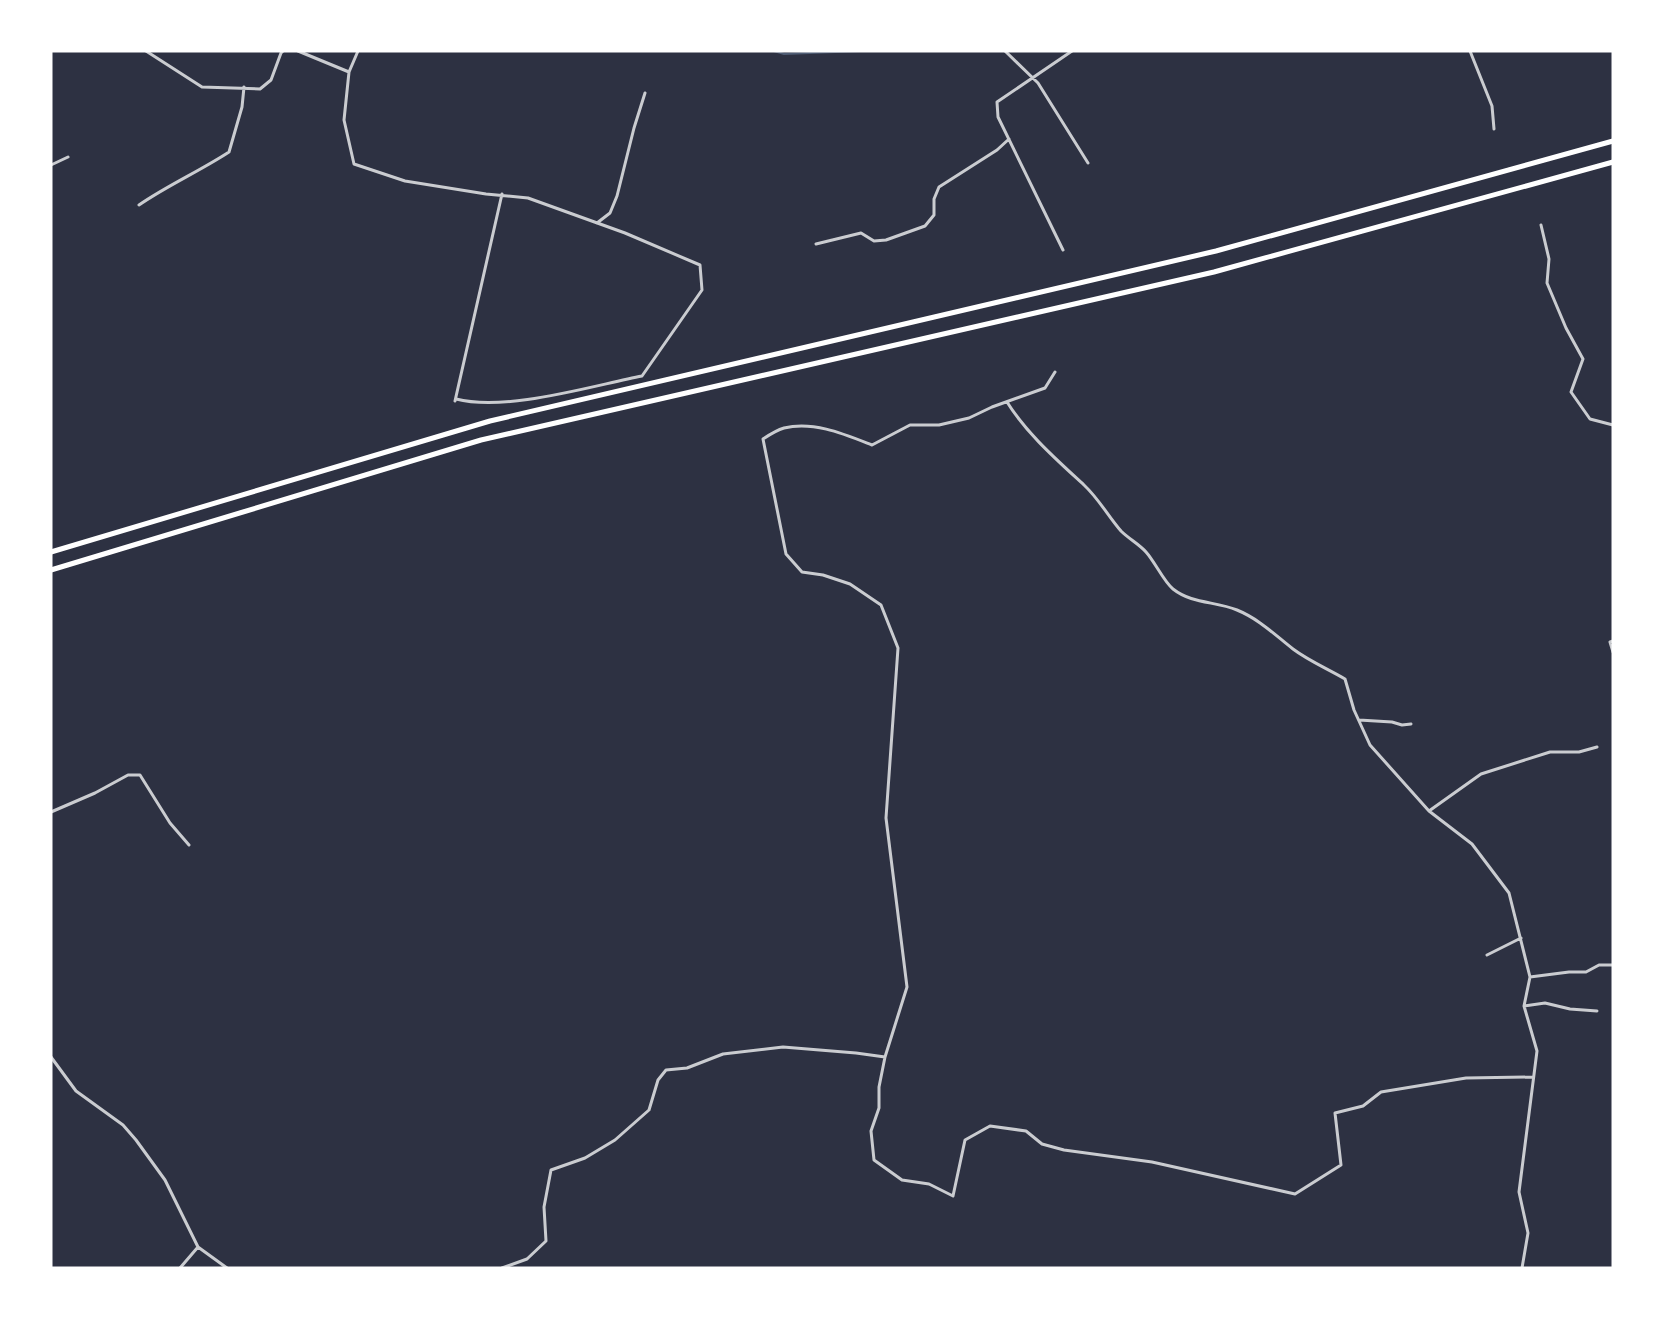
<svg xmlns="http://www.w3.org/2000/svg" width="1664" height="1319" viewBox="0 0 1664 1319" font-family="'Roboto Serif',serif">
	<rect width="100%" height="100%" fill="#2d3142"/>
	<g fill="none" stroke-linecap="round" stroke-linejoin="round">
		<path stroke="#4f5d75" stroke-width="2" d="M774,51L784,54L861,51"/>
		<path stroke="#caccd0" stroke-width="3" d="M146,51L202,87L260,89L271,80L281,53L283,51
			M298,51L349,72L344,120L354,164L405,181L486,194L528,198L625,233L700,265L702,290L642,376C591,386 506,412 456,399
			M1005,51L1038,83L1088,163
			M1470,51L1492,106L1494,129
			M349,72L358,51
			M51,165L68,157
			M139,205C168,185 200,171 229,152L242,107L244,87
			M597,223L610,213L617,196L634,128L645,93
			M1541,225L1549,259L1547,283L1566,328L1583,359L1571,392L1590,419L1613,425
			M816,244L861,233L874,241L886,240L925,226L934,215V199L939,187L997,150L1009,139
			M1063,250L998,117L997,102L1072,51
			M1055,372L1045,388L992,407L969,418L939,425H910L872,445C844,434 814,421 784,428C777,430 769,435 763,439L786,554L802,572L823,575L850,584L881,605L898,648L886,818L907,987L885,1057L879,1087V1108L871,1131L874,1160L902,1180L929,1184L953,1196L965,1140L990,1126L1026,1131L1042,1144L1064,1150L1152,1162L1295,1194L1341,1165L1335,1113L1363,1106L1381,1092L1466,1078L1533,1077
			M455,401L502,194
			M1007,402C1027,434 1057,460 1084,485C1099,499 1108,516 1121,531C1129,539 1139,544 1146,552C1155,562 1164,582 1173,589C1192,604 1215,601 1237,610C1259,619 1275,635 1293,649C1309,661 1328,669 1345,679L1354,710L1370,745L1429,811L1472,844L1509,893L1530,977L1524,1006L1537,1051L1519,1192L1528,1233L1522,1268
			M1613,641L1610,642L1613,652
			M1359,720L1392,722L1402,725L1411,724
			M1429,811L1481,774L1550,752H1579L1597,747
			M51,812L95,793L128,775H140L170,823L189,845
			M1487,955L1521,938
			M1530,977L1569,972H1586L1599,965H1613
			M1524,1006L1545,1003L1570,1009L1597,1011
			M51,1057L76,1091L123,1125L136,1140L165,1180L198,1247L227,1268
			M180,1268L198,1247
			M502,1268L527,1259L546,1241L544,1207L551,1170L585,1158L615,1140L649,1110L658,1080L666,1070L687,1068L723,1054L783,1047L856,1053L885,1057"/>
		<path stroke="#fff" stroke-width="5" d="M51,552L490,421L1216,251L1613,141
			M51,570L481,440L1214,272L1613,162"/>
	</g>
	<rect width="1664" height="1319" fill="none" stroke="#ffffff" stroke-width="105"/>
</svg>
